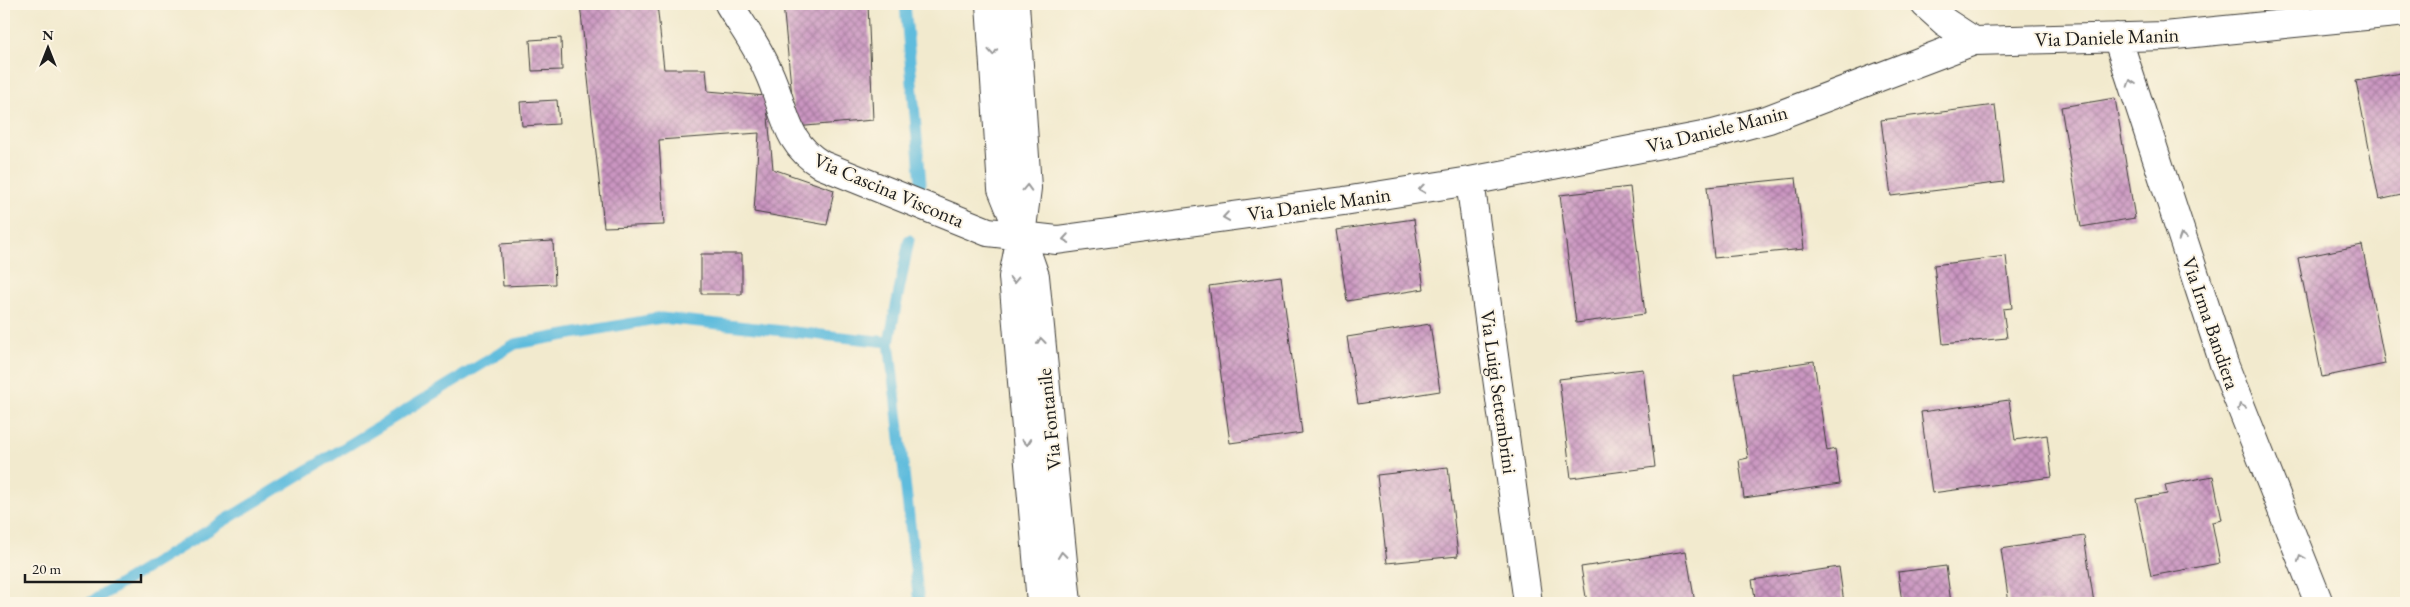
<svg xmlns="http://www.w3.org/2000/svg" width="2410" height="607" viewBox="0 0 2410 607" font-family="'EB Garamond',serif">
	<defs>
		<pattern id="building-cross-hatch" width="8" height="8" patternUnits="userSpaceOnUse" patternTransform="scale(1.25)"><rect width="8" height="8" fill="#ca95c1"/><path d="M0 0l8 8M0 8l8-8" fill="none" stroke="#a3799c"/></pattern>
	</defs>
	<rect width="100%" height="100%" fill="#fcf5e5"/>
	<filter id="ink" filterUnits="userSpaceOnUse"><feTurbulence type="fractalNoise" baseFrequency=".02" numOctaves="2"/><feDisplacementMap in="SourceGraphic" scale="10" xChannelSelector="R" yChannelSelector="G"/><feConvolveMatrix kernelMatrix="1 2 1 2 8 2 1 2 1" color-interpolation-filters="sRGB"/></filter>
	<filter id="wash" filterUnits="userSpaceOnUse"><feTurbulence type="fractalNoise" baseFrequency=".0096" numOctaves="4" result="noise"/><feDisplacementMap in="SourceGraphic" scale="20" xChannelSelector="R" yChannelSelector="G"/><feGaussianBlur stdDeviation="1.12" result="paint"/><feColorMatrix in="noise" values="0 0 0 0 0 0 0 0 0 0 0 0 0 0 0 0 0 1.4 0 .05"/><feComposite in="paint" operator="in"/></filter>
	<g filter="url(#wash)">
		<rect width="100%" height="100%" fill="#f2eace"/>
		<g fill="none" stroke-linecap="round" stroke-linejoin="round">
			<path stroke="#5fbcdd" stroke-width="11" d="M905,4L921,183
				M909,240L889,342L919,603
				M89,603L515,344L661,318L889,342"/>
		</g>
		<g id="blocks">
			<path fill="url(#building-cross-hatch)" d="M580,4H657L664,69H706L708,91L766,96L773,169L834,190L827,225L754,212L759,133L659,140L664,225L604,227Z
				M783,4H868L873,120L795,127Z
				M561,38L562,70L532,71L530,40Z
				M2406,72V194L2379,200L2356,81Z
				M2115,98L2135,218L2081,227L2061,107Z
				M557,100L559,124L522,126L520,102Z
				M1995,105L2004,182L1891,196L1881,120Z
				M1796,178L1804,249L1714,258L1707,187Z
				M1630,187L1645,314L1576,323L1560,195Z
				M1414,219L1424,289L1347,301L1336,230Z
				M553,241L555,284L503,286L500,244Z
				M2362,245L2385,364L2322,377L2298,258Z
				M701,254H742V294H701Z
				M2006,256L2012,308L2003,309L2007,338L1943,344L1934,265Z
				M1281,276L1302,433L1230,443L1209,286Z
				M1430,324L1440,391L1358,404L1347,337Z
				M1814,361L1827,451L1835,449L1840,484L1744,498L1739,460L1748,458L1734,373Z
				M1643,369L1655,467L1571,478L1559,379Z
				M2009,400L2015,440L2047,435L2052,477L1932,493L1921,412Z
				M1448,467L1458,556L1387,563L1377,475Z
				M2213,476L2222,520L2212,522L2220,563L2151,576L2136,499L2167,494L2165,485Z
				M2084,536L2094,603H2009L2001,549Z
				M1686,551L1695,603H1587L1581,567Z
				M1946,566L1951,603H1902L1898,572Z
				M1839,567L1844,603H1756L1752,580Z"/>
		</g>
	</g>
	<g filter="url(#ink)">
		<use href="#blocks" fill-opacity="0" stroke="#3c3b37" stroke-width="1"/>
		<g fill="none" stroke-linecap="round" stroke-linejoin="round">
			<defs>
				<path id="minor" d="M729,4C742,26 758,47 768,71C786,109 783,142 822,165L988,232L1057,240L1344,201L1470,181L1713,134L1769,119L1974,41L2165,36L2406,12
					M990,4L1002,189L1021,236L1013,277L1041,603
					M1015,4L1027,188L1021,236L1035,276L1067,603
					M1925,4L1945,22L1974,41
					M2117,37L2224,364L2319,603
					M1470,181L1528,603"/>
			</defs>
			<use href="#minor" stroke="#3c3b37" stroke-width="30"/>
			<use href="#minor" stroke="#fff" stroke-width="28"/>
		</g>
		<defs><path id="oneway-chevron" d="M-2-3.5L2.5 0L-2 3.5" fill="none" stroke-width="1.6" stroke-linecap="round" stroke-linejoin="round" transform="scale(1.25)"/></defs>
		<g stroke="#999">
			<use href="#oneway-chevron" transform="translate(993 52) rotate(86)"/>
			<use href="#oneway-chevron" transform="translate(2131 83) rotate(-108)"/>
			<use href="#oneway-chevron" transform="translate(1027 188) rotate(-88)"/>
			<use href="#oneway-chevron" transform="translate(1422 189) rotate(171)"/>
			<use href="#oneway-chevron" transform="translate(1226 217) rotate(172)"/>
			<use href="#oneway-chevron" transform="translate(2182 237) rotate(-108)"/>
			<use href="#oneway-chevron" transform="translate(1066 239) rotate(171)"/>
			<use href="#oneway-chevron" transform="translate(1014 280) rotate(91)"/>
			<use href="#oneway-chevron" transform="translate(1041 341) rotate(-96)"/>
			<use href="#oneway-chevron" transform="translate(2241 407) rotate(-112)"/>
			<use href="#oneway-chevron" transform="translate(1027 442) rotate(85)"/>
			<use href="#oneway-chevron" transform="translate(1062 555) rotate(-96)"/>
			<use href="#oneway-chevron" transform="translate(2301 558) rotate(-112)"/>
		</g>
	</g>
	<g text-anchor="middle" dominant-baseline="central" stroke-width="4" stroke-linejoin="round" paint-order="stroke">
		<g font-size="20" fill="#1c1c1c" stroke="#fcf5e5">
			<text transform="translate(2107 37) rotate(-2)">Via Daniele Manin</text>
			<text transform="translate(1717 129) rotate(-14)">Via Daniele Manin</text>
			<text transform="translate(889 190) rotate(23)">Via Cascina Visconta</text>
			<text transform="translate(1319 204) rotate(-8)">Via Daniele Manin</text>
			<text transform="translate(2211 323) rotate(71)">Via Irma Bandiera</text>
			<text transform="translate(1499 392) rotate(82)">Via Luigi Settembrini</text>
			<text transform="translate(1049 419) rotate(-96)">Via Fontanile</text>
		</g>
	</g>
	<rect width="2410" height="607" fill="none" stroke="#fcf5e5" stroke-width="20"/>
	<g transform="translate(48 48)" stroke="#fcf5e5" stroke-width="4" paint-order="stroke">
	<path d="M0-4L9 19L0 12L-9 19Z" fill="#1c1c1c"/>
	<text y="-8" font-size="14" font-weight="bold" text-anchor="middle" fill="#1c1c1c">N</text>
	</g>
	<path d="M25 574v8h116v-8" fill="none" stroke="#1c1c1c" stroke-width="2.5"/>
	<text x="32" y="574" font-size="15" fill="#1c1c1c" stroke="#fcf5e5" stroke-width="4" paint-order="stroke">20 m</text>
</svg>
